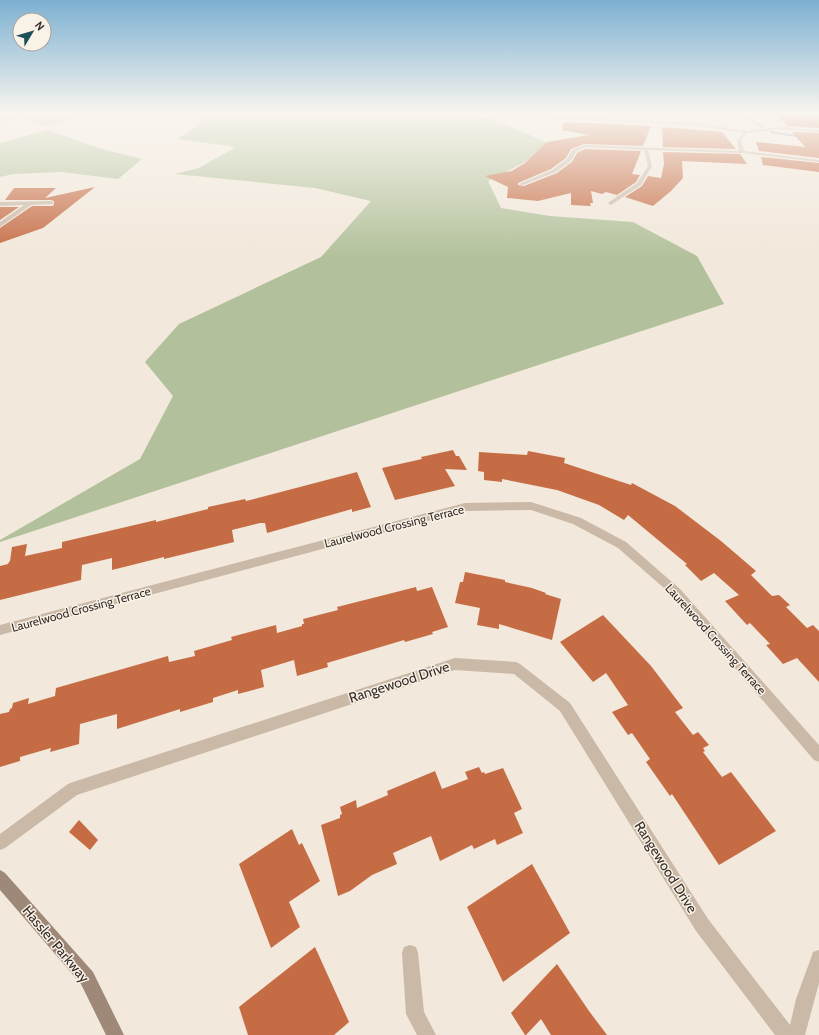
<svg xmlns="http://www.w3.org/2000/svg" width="819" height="1035" viewBox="0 0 819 1035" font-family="Cabin,sans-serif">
	<rect width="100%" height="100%" fill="#f2e8db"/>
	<path fill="#b2c19b" d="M10,112H96L46,126L21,117L0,122V114Z
		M206,112H436L493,119L548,143L527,161L488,181L501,208L550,216L633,222L697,256L724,304L0,542V540L140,459L173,396L145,362L179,324L321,257L371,201L315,188L175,174L199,168L236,147L178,139L196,126Z
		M48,130L98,148L142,159L118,179L62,172L13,174L0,177V143Z"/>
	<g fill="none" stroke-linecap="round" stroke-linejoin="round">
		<path stroke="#7aa9af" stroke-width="2" d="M724,112L750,119L762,126
			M771,132L802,137"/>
	</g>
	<path fill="#c66c45" d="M775,112L819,114V128L787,126Z
		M563,122L651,126L643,146L584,144L571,149L566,158L551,169L518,183V185L524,186L557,173L572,162L577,153L585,149L641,151L632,174L640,175L636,182L617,195L606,192L602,194L591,191L593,203H590L591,206L571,205V193L538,201L507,198L508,187L485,176L512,171L525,163L547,142L589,135L562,130Z
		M662,127L722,132L736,149L663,147Z
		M792,132L819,133V158L759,151L756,142L805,147Z
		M663,152L740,154L747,164L682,161L683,178L671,191L653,206L625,197L642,186L648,176L661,178L664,164Z
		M761,157L819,163V172L763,165Z
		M95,187L43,228L0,243V228L32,206H53L54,204V201L51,200H5L14,188H56L45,198Z
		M0,207H19L0,220Z
		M453,450L456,456H459L467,470L445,469L455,486L395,500L382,468L422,459L421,457Z
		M528,451L565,458L564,463L631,485L632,483L675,506L721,541L756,571L751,575L772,596L779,595L790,605L786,607L807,628L813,625L819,631V682L797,658L783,664L766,645L770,644L750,623L747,625L725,601L739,595L714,573L701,581L685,565L687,564L628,515L624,520L599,505L557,490L502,479V482L484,480V472L478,471L479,452L527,455Z
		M357,472L371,507L352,512V509L267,533L265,523H260L232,530L234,542L164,559V557L112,570V558L82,565L81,580L0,600V566L8,564L9,562L10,561L12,547L27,544L25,556L62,548V542L156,520V522L208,509V507L245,499L246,501Z
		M465,572L505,580V582L532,588L546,593L545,594L561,599L552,640L499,624V629L477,625L480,608L455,603L460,582H463Z
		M416,587L417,591L432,587L448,627L432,632L433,634L405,642L404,640L327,663L328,667L297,676L294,660L261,670L264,687L238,694V690L213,698V702L180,712V709L117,729V714L80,724L79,744L50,752L51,748L20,757V761L0,767V714L9,712L10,709L12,708L13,703L29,698L28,704L55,696L56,688L168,656L169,662L195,656L194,651L232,640L231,637L276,625L277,633L302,626V624H304L303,619L338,610L337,607Z
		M603,615L651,666L683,708L675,712L693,735L698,732L709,745L703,748L705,751L703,752L722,777L731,772L776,831L719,865L672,794L670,796L646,762L650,759L632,733L628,735L612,712L628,705L606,673L593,682L560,642Z
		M479,767L482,773L484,772L485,774L503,768L522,809L514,813L523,833L497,845L495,839L474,849L472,845L440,861L431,836L393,853L397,864L372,875L350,891L338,896L321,825L340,818V815L342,814L340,807L356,800L357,808L388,795L387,791L435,771L442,789L468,779L465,772Z
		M79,820L98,840L90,850L69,832Z
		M292,829L299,845L302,843L320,881L289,902L300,927L271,948L239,864Z
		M532,864L570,933L503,982L467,907Z
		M315,947L349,1022L334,1035H248L239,1007Z
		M557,964L589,1011L607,1035H551L541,1019L526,1035H525L511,1013Z"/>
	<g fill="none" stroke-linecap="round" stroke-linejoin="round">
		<path fill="#cab9a7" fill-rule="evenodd" d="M526,112H533L558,117L696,123L746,131L778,127L819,130V132L778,129L747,133L741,140L744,151L819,160V162L742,153L648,150L652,166L641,185L611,205L608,203L609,202L637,183L648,166L644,150L585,147L576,152L571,161L556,172L523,185L519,184L552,170L567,159L572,150L585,145L739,151L737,140L743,133L696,125L558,119Z
			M51,201L53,202V204L31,205L0,227V222L24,205L0,206V202Z
			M531,502L581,518L626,542L680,589L819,745V762L814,760L672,595L618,548L573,524L531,510L465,511L0,635V625L465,503Z
			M455,658L516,662L520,664L570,703L708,919L790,1025L796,999L811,958L813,952L819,950V983L805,1035H775L696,931L560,711L514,674L455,670L77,795L5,848L0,850V834L68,784L73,782Z
			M410,945L416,947L418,953L424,1012L436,1035H417L406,1014L402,953L404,947Z"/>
		<path fill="#9e8878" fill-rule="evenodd" d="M0,870L5,873L93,972L124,1035H106L81,984L0,890Z"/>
	</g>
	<linearGradient id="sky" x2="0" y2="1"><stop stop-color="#7cb0d1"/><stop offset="0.44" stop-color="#f9f5ef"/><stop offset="1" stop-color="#f9f5ef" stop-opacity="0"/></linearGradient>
	<rect width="819" height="257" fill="url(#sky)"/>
	<g text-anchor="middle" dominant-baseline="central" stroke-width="3" stroke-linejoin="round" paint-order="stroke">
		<g font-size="12" fill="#362d28" stroke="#f9f2e7">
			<text transform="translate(394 526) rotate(-14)">Laurelwood Crossing Terrace</text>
			<text transform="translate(81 609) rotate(-15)">Laurelwood Crossing Terrace</text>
			<text transform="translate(716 639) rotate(48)">Laurelwood Crossing Terrace</text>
		</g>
		<g font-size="14" fill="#362d28" stroke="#f9f2e7">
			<text transform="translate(399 682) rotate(-18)">Rangewood Drive</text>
			<text transform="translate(666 867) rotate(58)">Rangewood Drive</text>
			<text transform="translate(56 944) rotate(50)">Hassler Parkway</text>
		</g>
	</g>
	<g transform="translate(32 32) rotate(52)"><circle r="19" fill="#f9f2e7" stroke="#aba39b"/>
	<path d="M0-3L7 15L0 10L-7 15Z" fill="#1d5058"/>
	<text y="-6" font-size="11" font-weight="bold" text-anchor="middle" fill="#362d28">N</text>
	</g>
</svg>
